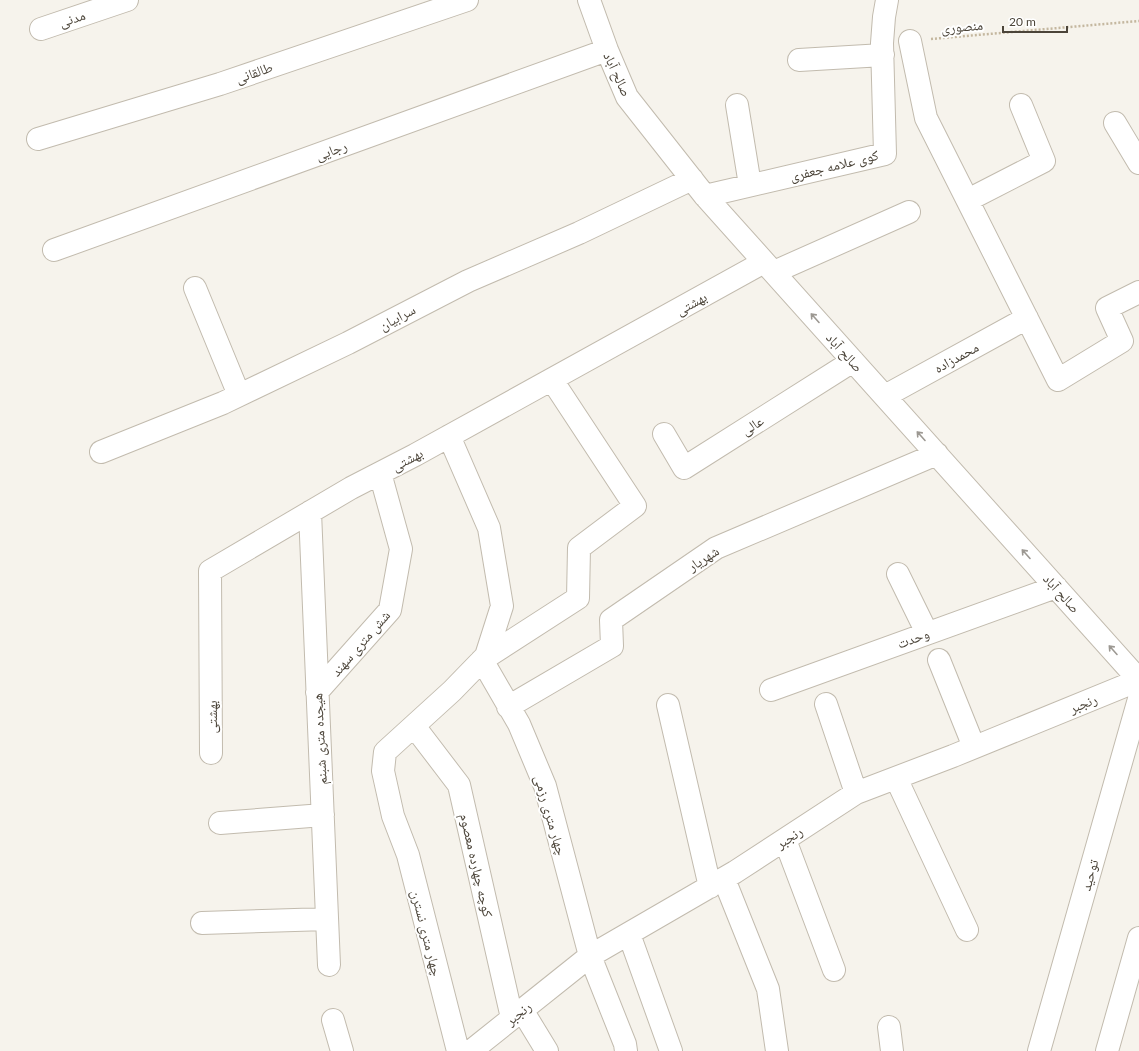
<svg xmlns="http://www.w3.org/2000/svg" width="1139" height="1051" viewBox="0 0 1139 1051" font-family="Lato,'Noto Naskh Arabic',sans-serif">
	<rect width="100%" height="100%" fill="#f6f3ec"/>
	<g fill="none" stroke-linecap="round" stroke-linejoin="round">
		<defs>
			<path id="minor" d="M41,29L127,0
				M910,41L926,118L1058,380L1122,341L1107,308L1139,292
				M799,60L883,55
				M737,105L750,185
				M1115,123L1139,163
				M38,139L220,84L467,0
				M705,196L885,154L882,43L884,17L887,0
				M968,200L1044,161L1021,105
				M54,250L607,50
				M774,272L909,212
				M195,288L239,395
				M552,380L635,506L579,548L578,598L482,660L519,724L545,786L590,956L625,1044L626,1051
				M885,396L1027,318
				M664,434L684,468L853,361
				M449,436L489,528L502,606L486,656L452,691L385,752L383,771L393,816L408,855L458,1051
				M101,452L223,403L348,343L468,281L579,233L692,179
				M310,512L329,965
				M898,574L927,633
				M939,660L974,747
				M771,690L1056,587
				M317,692L390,610L401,549L380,473
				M826,704L856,793
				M668,705L710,887
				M508,707L612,646L611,620L716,548L937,454
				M414,726L459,785L512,1018
				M211,753L210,571L351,488L415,455L764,262
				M896,778L967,930
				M220,823L323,815
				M785,840L834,970
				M724,879L768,989L777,1051
				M202,923L327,919
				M629,934L671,1051
				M522,1010L547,1051
				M333,1020L342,1051
				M889,1027L892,1051
				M471,1051L590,956L735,872L856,793L953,756L1139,680L705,196L627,97L607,50L589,0
				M1039,1051L1139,699
				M1107,1051L1139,938"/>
		</defs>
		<use href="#minor" stroke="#c2bbae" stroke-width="24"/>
		<path stroke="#c4b79f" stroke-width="2.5" stroke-dasharray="2 2" stroke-linecap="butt" d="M931,39L1139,21"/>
		<use href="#minor" stroke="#fff" stroke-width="22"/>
	</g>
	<defs><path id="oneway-shaft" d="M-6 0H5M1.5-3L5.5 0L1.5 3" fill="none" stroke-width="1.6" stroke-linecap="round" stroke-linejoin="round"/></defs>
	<g stroke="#9c9892">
		<use href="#oneway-shaft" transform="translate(815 318) rotate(-132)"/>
		<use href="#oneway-shaft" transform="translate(921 436) rotate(-132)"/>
		<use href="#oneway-shaft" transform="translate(1026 554) rotate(-132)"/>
		<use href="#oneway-shaft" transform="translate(1113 650) rotate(-132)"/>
	</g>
	<g text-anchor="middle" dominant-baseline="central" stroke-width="4" stroke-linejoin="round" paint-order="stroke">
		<g font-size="14" fill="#4b4439" stroke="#fff">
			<text transform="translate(72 18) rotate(-18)">مدنی</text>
			<text transform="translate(962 26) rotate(-5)">منصوری</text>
			<text transform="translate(254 72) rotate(-19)">طالقانی</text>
			<text transform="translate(618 74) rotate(65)">صالح آباد</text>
			<text transform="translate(331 150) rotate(-20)">رجایی</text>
			<text transform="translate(834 165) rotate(-14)">کوی علامه جعفری</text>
			<text transform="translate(691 303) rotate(-29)">بهشتی</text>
			<text transform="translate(397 317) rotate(-28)">سرابیان</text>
			<text transform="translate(845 352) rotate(48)">صالح آباد</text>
			<text transform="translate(956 357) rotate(-29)">محمدزاده</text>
			<text transform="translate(752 425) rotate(-32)">عالی</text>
			<text transform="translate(407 459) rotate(-28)">بهشتی</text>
			<text transform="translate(703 558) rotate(-33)">شهریار</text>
			<text transform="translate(1062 593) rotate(48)">صالح آباد</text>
			<text transform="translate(913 638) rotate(-20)">وحدت</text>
			<text transform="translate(360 643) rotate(-49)">شش متری سهند</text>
			<text transform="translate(1083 703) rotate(-22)">رنجبر</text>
			<text transform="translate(211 717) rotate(-90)">بهشتی</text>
			<text transform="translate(319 739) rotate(-93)">هیجده متری شبنم</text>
			<text transform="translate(551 815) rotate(74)">چهار متری رزمی</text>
			<text transform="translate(789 837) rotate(-33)">رنجبر</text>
			<text transform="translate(477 865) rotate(77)">کوچه چهارده معصوم</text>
			<text transform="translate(1089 875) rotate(-74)">توحید</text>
			<text transform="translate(427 933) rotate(76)">چهار متری نسترن</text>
			<text transform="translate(518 1013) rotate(-39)">رنجبر</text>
		</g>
	</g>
	<path d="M1003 26v6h64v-6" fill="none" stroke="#4b4439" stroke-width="2"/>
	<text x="1009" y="26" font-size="12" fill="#4b4439" stroke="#ffffff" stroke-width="3" paint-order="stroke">20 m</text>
</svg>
